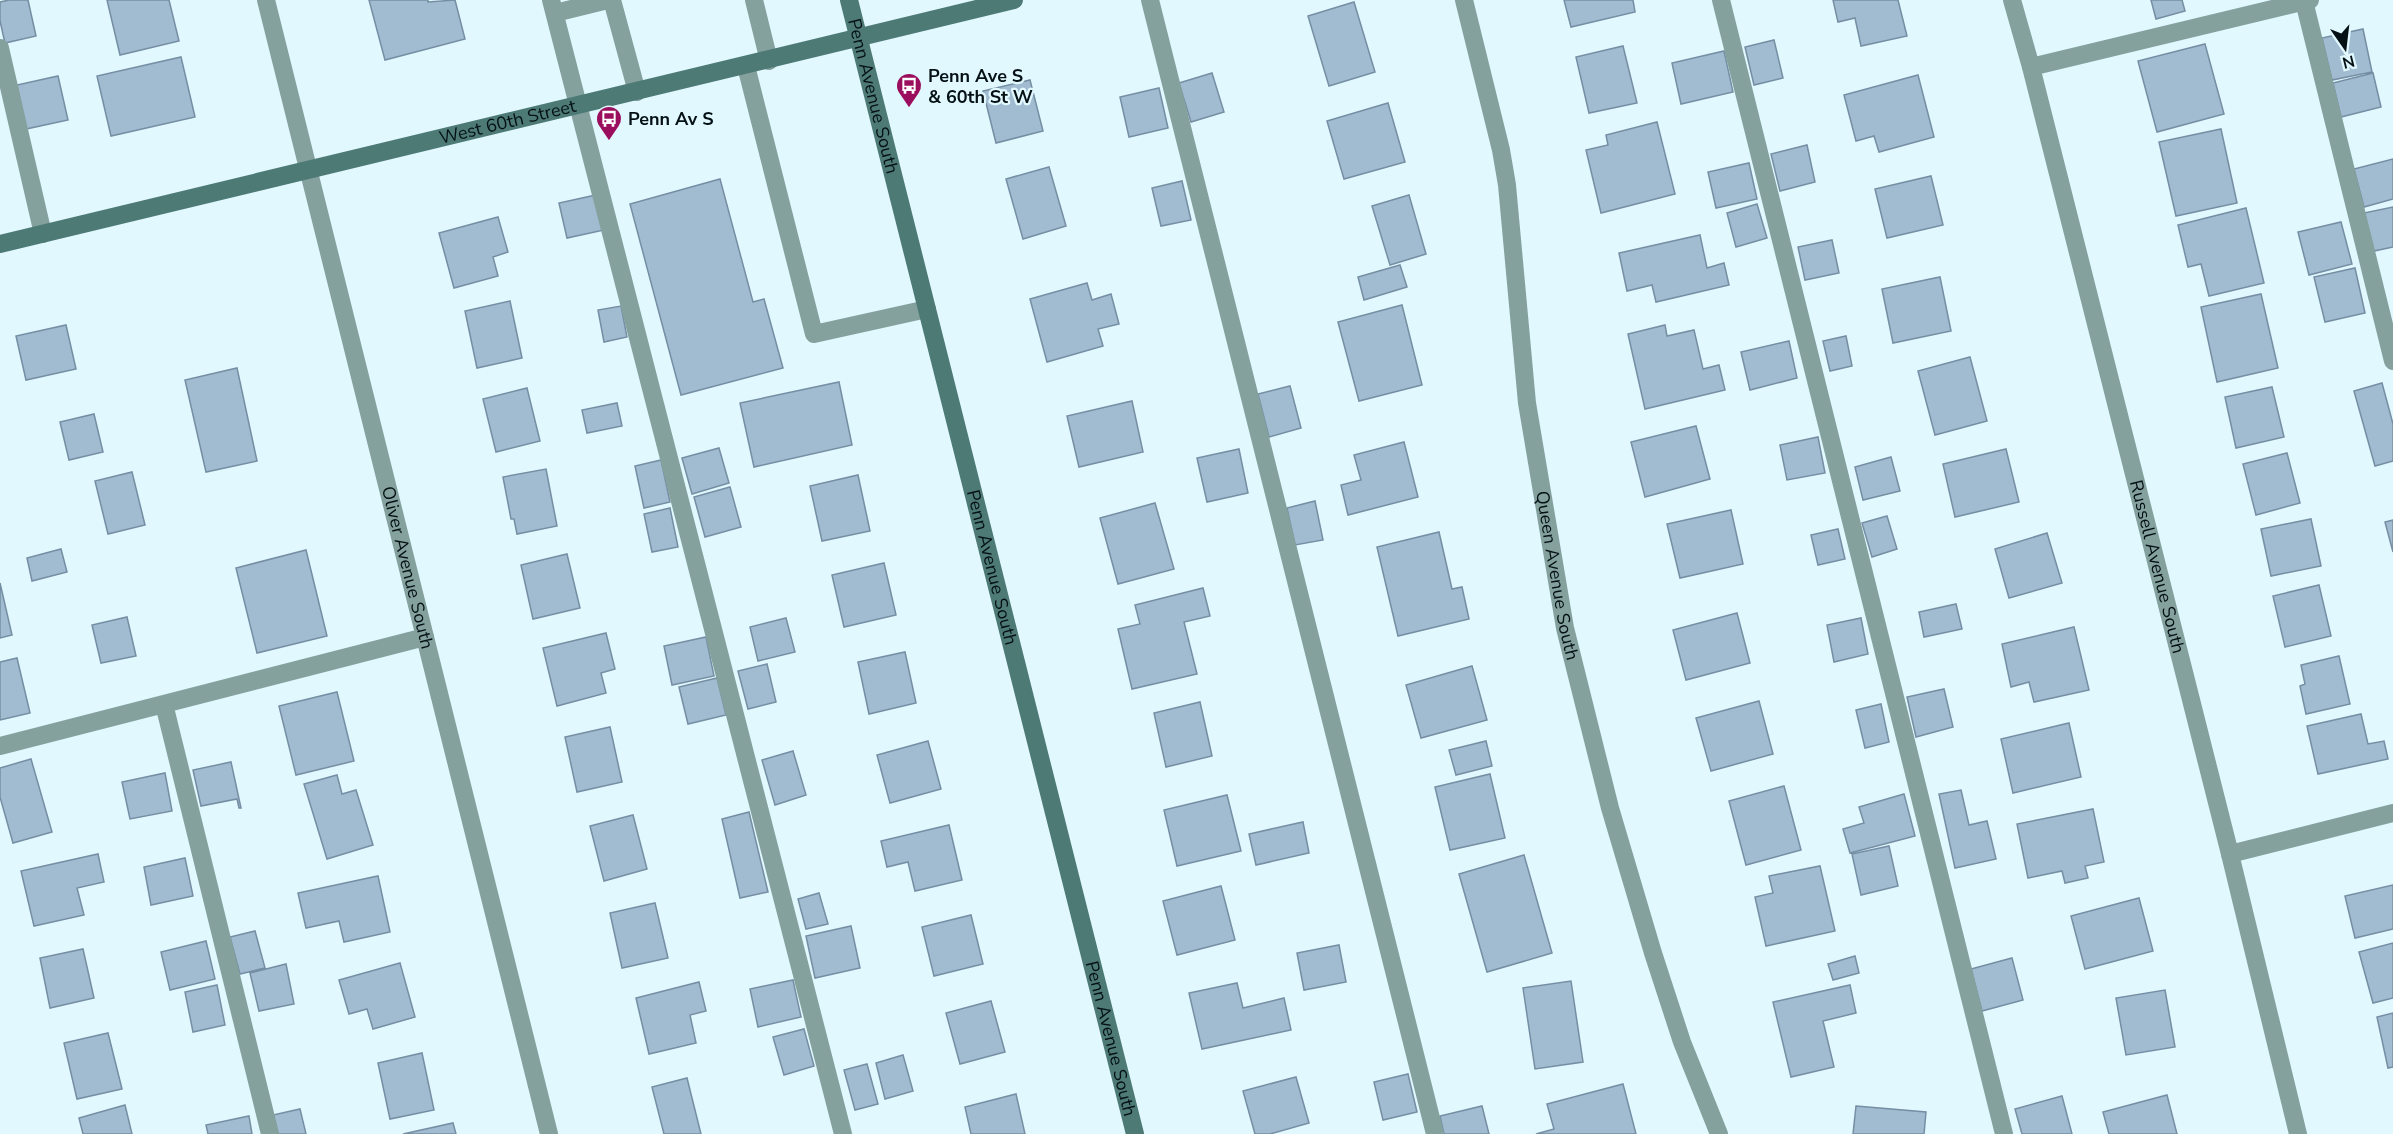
<svg xmlns="http://www.w3.org/2000/svg" width="2393" height="1134" viewBox="0 0 2393 1134" font-family="'Nunito Sans',sans-serif">
	<rect width="100%" height="100%" fill="#e1f8fe"/>
	<path fill="#a1bcd1" stroke="#758ea3" stroke-width="1.5" d="M9,0H28L36,36L5,43L0,21V2Z
		M107,0H169L179,41L120,55Z
		M369,0H428V2L455,0L465,39L385,60Z
		M1564,0H1633L1635,12L1571,27Z
		M1833,0H1898L1907,36L1861,46L1855,18L1838,22Z
		M2151,0H2182L2185,11L2156,19Z
		M1354,2L1375,72L1329,86L1308,16Z
		M2363,29L2372,72L2332,80L2322,38Z
		M1774,40L1783,78L1754,85L1745,47Z
		M2205,44L2224,114L2157,132L2138,61Z
		M1623,46L1637,103L1589,113L1576,57Z
		M1724,51L1733,92L1681,104L1672,63Z
		M181,57L195,117L111,136L97,76Z
		M1212,73L1224,112L1191,122L1179,83Z
		M2373,73L2381,107L2341,117L2333,83Z
		M1918,75L1934,137L1879,152L1874,136L1856,141L1844,95Z
		M58,76L68,120L26,129L17,85Z
		M1030,80L1043,131L996,143L983,91Z
		M1159,88L1168,128L1129,137L1120,97Z
		M1388,103L1405,162L1344,179L1327,121Z
		M1657,122L1675,194L1601,213L1586,150L1608,145L1606,135Z
		M2221,129L2237,203L2176,216L2159,142Z
		M1807,145L1815,182L1780,191L1771,154Z
		M2393,159V199L2364,207L2354,169Z
		M1749,163L1757,199L1716,208L1708,172Z
		M1049,167L1066,226L1023,239L1006,179Z
		M1931,176L1943,225L1887,238L1875,189Z
		M720,179L753,302L764,299L783,368L681,395L630,204Z
		M1182,181L1191,220L1161,226L1152,188Z
		M596,195L604,230L567,238L559,203Z
		M1409,195L1426,254L1390,265L1372,206Z
		M1757,204L1767,238L1736,247L1727,213Z
		M2393,207V247L2374,251L2364,213Z
		M2246,208L2264,283L2209,296L2201,264L2188,267L2178,225Z
		M498,217L508,252L493,257L498,276L454,288L439,233Z
		M2341,222L2352,264L2309,275L2298,232Z
		M1700,235L1707,268L1724,263L1729,285L1656,302L1652,285L1627,291L1619,253Z
		M1832,240L1839,273L1805,280L1798,247Z
		M1400,265L1407,287L1364,300L1358,277Z
		M2355,268L2365,313L2325,322L2314,277Z
		M1940,277L1951,331L1893,343L1882,289Z
		M1087,283L1092,300L1111,294L1119,324L1098,329L1103,346L1047,362L1030,299Z
		M2261,294L2278,368L2217,382L2201,307Z
		M510,301L522,358L477,368L465,311Z
		M1402,305L1422,385L1359,401L1338,322Z
		M621,306L627,337L604,342L598,310Z
		M66,325L76,369L26,380L16,336Z
		M1665,325L1667,336L1694,330L1703,369L1719,365L1725,390L1645,409L1628,334Z
		M1846,336L1852,366L1830,371L1823,341Z
		M1789,341L1797,378L1750,390L1741,352Z
		M1970,357L1987,421L1935,435L1918,371Z
		M237,368L257,461L206,472L185,380Z
		M839,382L852,445L754,467L740,403Z
		M2382,383L2393,424V461L2375,466L2354,391Z
		M1290,386L1301,428L1269,437L1258,394Z
		M2272,387L2284,437L2236,448L2225,397Z
		M527,388L540,441L496,452L483,399Z
		M1132,401L1143,452L1079,467L1067,416Z
		M617,403L622,426L587,433L582,410Z
		M94,414L103,452L69,460L60,422Z
		M1696,426L1710,479L1645,497L1631,442Z
		M1818,437L1825,473L1787,480L1780,445Z
		M1404,442L1418,497L1348,515L1341,485L1361,480L1354,455Z
		M719,448L729,483L692,494L682,458Z
		M1239,449L1248,493L1207,502L1197,458Z
		M2006,449L2019,502L1955,517L1943,464Z
		M2287,453L2300,503L2256,515L2243,464Z
		M1891,457L1900,491L1863,500L1855,467Z
		M661,460L670,502L644,508L635,466Z
		M546,469L557,526L517,534L514,519H511L503,477Z
		M132,472L145,525L108,534L95,481Z
		M858,475L870,531L822,541L810,486Z
		M730,487L741,527L705,537L694,497Z
		M1315,501L1323,540L1295,545L1287,508Z
		M1155,503L1174,569L1118,584L1100,518Z
		M670,508L678,547L652,552L644,514Z
		M1731,510L1743,564L1680,578L1667,524Z
		M1887,516L1897,549L1872,557L1862,523Z
		M2311,519L2321,566L2271,576L2261,529Z
		M2393,520V552L2385,522Z
		M1838,529L1845,559L1818,565L1811,535Z
		M1439,532L1452,589L1462,587L1469,619L1398,636L1377,547Z
		M2047,533L2062,583L2009,598L1995,549Z
		M61,549L67,572L32,581L27,558Z
		M306,550L327,636L257,653L236,568Z
		M567,554L580,608L533,619L521,565Z
		M884,563L896,615L844,627L832,575Z
		M0,583L12,635L0,638Z
		M2319,585L2331,636L2285,647L2273,596Z
		M1203,588L1210,616L1184,622L1197,674L1132,689L1118,629L1140,624L1135,605Z
		M1956,604L1962,629L1924,637L1919,612Z
		M1737,613L1750,663L1686,680L1673,630Z
		M127,617L136,656L101,663L92,625Z
		M786,618L795,652L758,661L750,627Z
		M1861,618L1868,654L1834,662L1827,625Z
		M2074,627L2089,690L2034,702L2029,682L2011,687L2002,644Z
		M606,633L615,669L601,673L606,693L557,706L543,648Z
		M706,637L714,676L672,685L664,646Z
		M905,652L916,703L869,714L858,662Z
		M2339,656L2350,704L2306,714L2300,686L2305,684L2301,665Z
		M17,658L30,713L0,720V662Z
		M767,664L776,702L748,709L738,671Z
		M1472,666L1487,720L1421,738L1406,685Z
		M717,678L726,715L688,724L679,687Z
		M1944,689L1953,727L1916,737L1907,697Z
		M337,692L354,761L296,775L279,706Z
		M1759,701L1773,754L1711,771L1696,718Z
		M1200,702L1212,756L1166,767L1154,713Z
		M1881,704L1889,742L1865,748L1856,710Z
		M2361,714L2368,744L2384,741L2388,759L2318,774L2307,726Z
		M2069,723L2081,777L2013,793L2001,739Z
		M610,727L622,782L577,792L565,737Z
		M928,741L941,789L890,803L877,755Z
		M1486,741L1492,766L1456,775L1449,750Z
		M793,751L806,795L775,805L762,760Z
		M31,759L52,832L13,843L0,797V768Z
		M231,762L241,808H239L237,799L201,806L193,770Z
		M165,773L172,811L130,819L122,782Z
		M1490,774L1505,838L1450,850L1435,787Z
		M337,775L342,794L356,790L373,845L327,859L304,784Z
		M1784,786L1801,850L1746,865L1729,801Z
		M1961,790L1969,825L1987,821L1996,859L1955,868L1939,794Z
		M1904,794L1915,836L1850,853L1843,829L1864,823L1859,807Z
		M1227,795L1241,851L1177,866L1164,810Z
		M2093,809L2104,862L2085,866L2088,878L2065,883L2062,871L2028,878L2017,824Z
		M749,812L768,892L740,898L722,819Z
		M633,815L647,869L604,881L590,826Z
		M1303,822L1309,853L1256,865L1249,834Z
		M949,825L962,880L915,891L908,862L887,867L881,841Z
		M1889,846L1898,886L1861,895L1852,854Z
		M98,854L104,882L77,888L84,915L34,926L21,871Z
		M1524,855L1552,953L1487,972L1459,874Z
		M185,858L193,896L151,905L144,867Z
		M1820,866L1835,931L1766,946L1755,897L1773,893L1769,876Z
		M378,876L390,932L344,942L339,921L306,928L298,893Z
		M2393,885V929L2355,938L2345,896Z
		M1221,886L1235,940L1177,955L1163,901Z
		M819,893L828,924L806,929L798,899Z
		M2139,898L2153,951L2085,969L2071,916Z
		M655,903L668,958L622,968L610,913Z
		M971,915L983,964L934,976L922,927Z
		M851,926L860,968L815,978L806,936Z
		M255,931L265,968L240,974L230,937Z
		M206,941L215,979L170,990L161,952Z
		M2393,943V998L2373,1003L2359,952Z
		M1339,945L1346,982L1304,990L1297,953Z
		M83,949L94,998L50,1008L40,958Z
		M1855,956L1859,973L1833,980L1828,964Z
		M2012,958L2023,1000L1982,1011L1971,969Z
		M400,963L415,1017L373,1029L367,1009L349,1014L339,980Z
		M286,964L294,1004L259,1011L250,973Z
		M793,980L801,1017L758,1027L750,989Z
		M1571,981L1583,1062L1535,1069L1523,988Z
		M699,982L706,1011L690,1015L696,1043L649,1054L636,998Z
		M1237,983L1243,1008L1284,998L1291,1030L1202,1049L1189,993Z
		M217,985L225,1025L193,1032L185,992Z
		M1850,985L1856,1013L1823,1021L1834,1067L1791,1077L1773,1002Z
		M2165,990L2175,1047L2126,1055L2116,998Z
		M991,1001L1005,1052L960,1064L946,1013Z
		M2393,1013V1067L2388,1068L2377,1017Z
		M804,1029L814,1066L784,1075L773,1037Z
		M108,1033L122,1089L77,1099L64,1043Z
		M422,1053L434,1110L390,1119L378,1063Z
		M903,1055L913,1091L885,1099L876,1063Z
		M867,1064L878,1104L855,1110L844,1070Z
		M1408,1074L1417,1112L1383,1120L1374,1082Z
		M1296,1077L1309,1123L1270,1134H1255L1243,1091Z
		M687,1078L701,1134H664L652,1087Z
		M1623,1084L1636,1134H1536L1554,1129L1547,1104Z
		M1016,1094L1025,1134H971L965,1107Z
		M2167,1095L2177,1134H2109L2103,1112Z
		M2062,1096L2072,1134H2022L2015,1109Z
		M125,1105L132,1134H83L79,1118Z
		M1482,1106L1489,1134H1444L1440,1116Z
		M1856,1106L1926,1112L1924,1134H1853Z
		M300,1109L306,1134H278L273,1115Z
		M249,1116L252,1134H208L206,1125Z
		M453,1123L456,1134H403Z"/>
	<g fill="none" stroke-linecap="round" stroke-linejoin="round">
		<path stroke="#84a19e" stroke-width="18" d="M551,0L843,1134
			M612,0L637,92
			M754,0L769,61
			M1150,0L1435,1134
			M1721,0L2004,1134
			M2304,1L2393,361
			M555,13L608,0
			M0,48L43,234
			M746,66L814,334L927,309
			M2031,67L2310,0
			M164,704L270,1134
			M0,746L425,637"/>
		<g stroke="#84a19e" stroke-width="18">
			<path id="s1" d="M266,0L549,1134"/>
			<path id="s2" d="M1464,0L1501,150L1507,185L1527,403L1565,628L1610,808L1653,953L1682,1042L1719,1134"/>
			<path id="s3" d="M2012,0L2031,67L2230,854L2298,1134"/>
			<path d="M2230,854L2393,813"/>
		</g>
		<g stroke="#4e7a75" stroke-width="18">
			<path id="s4" d="M849,0L1135,1134"/>
			<path id="s5" d="M0,244L1014,0"/>
		</g>
	</g>
	<defs>
		<symbol id="bus-pin" viewBox="-11 -11 22 30"><path d="M0 17L-7.5 6A9.5 9.5 0 1 1 7.5 6Z" fill="#9b0e5d" stroke="#e1f8fe"/><path d="M-5-6H5V4H4V6H2V4H-2V6H-4V4H-5ZM-3.5-4V0h7V-4ZM-3.5 1.2v1.5H-2V1.2ZM2 1.2v1.5H3.5V1.2Z" fill="#fff"/></symbol>
	</defs>
	<g fill-rule="evenodd">
		<use href="#bus-pin" x="894" y="71" width="30" height="40"/>
		<use href="#bus-pin" x="594" y="104" width="30" height="40"/>
	</g>
	<g text-anchor="middle" dominant-baseline="central" stroke-width="4.5" stroke-linejoin="round" paint-order="stroke">
		<g font-size="18" font-weight="bold" fill="#041014" stroke="#e1f8fe" text-anchor="start">
			<text x="928" y="76">Penn Ave S<tspan x="928" dy="21">&amp; 60th St W</tspan></text>
			<text x="628" y="119">Penn Av S</text>
		</g>
		<g font-size="18" fill="#041014" stroke="#e1f8fe">
			<text stroke="none"><textPath href="#s4" startOffset="99">Penn Avenue South</textPath></text>
			<text stroke="none"><textPath href="#s5" startOffset="522">West 60th Street</textPath></text>
			<text stroke="none"><textPath href="#s3" startOffset="585">Russell Avenue South</textPath></text>
			<text stroke="none"><textPath href="#s1" startOffset="585">Oliver Avenue South</textPath></text>
			<text stroke="none"><textPath href="#s4" startOffset="585">Penn Avenue South</textPath></text>
			<text stroke="none"><textPath href="#s2" startOffset="584">Queen Avenue South</textPath></text>
			<text stroke="none"><textPath href="#s4" startOffset="1071">Penn Avenue South</textPath></text>
		</g>
	</g>
	<g transform="translate(2345 48) rotate(166)" stroke="#e1f8fe" stroke-width="4.5" paint-order="stroke">
	<path d="M0-4.5L10 22L0 15L-10 22Z" fill="#041014"/>
	<text y="-9" font-size="16" font-weight="bold" text-anchor="middle" fill="#041014">N</text>
	</g>
</svg>
